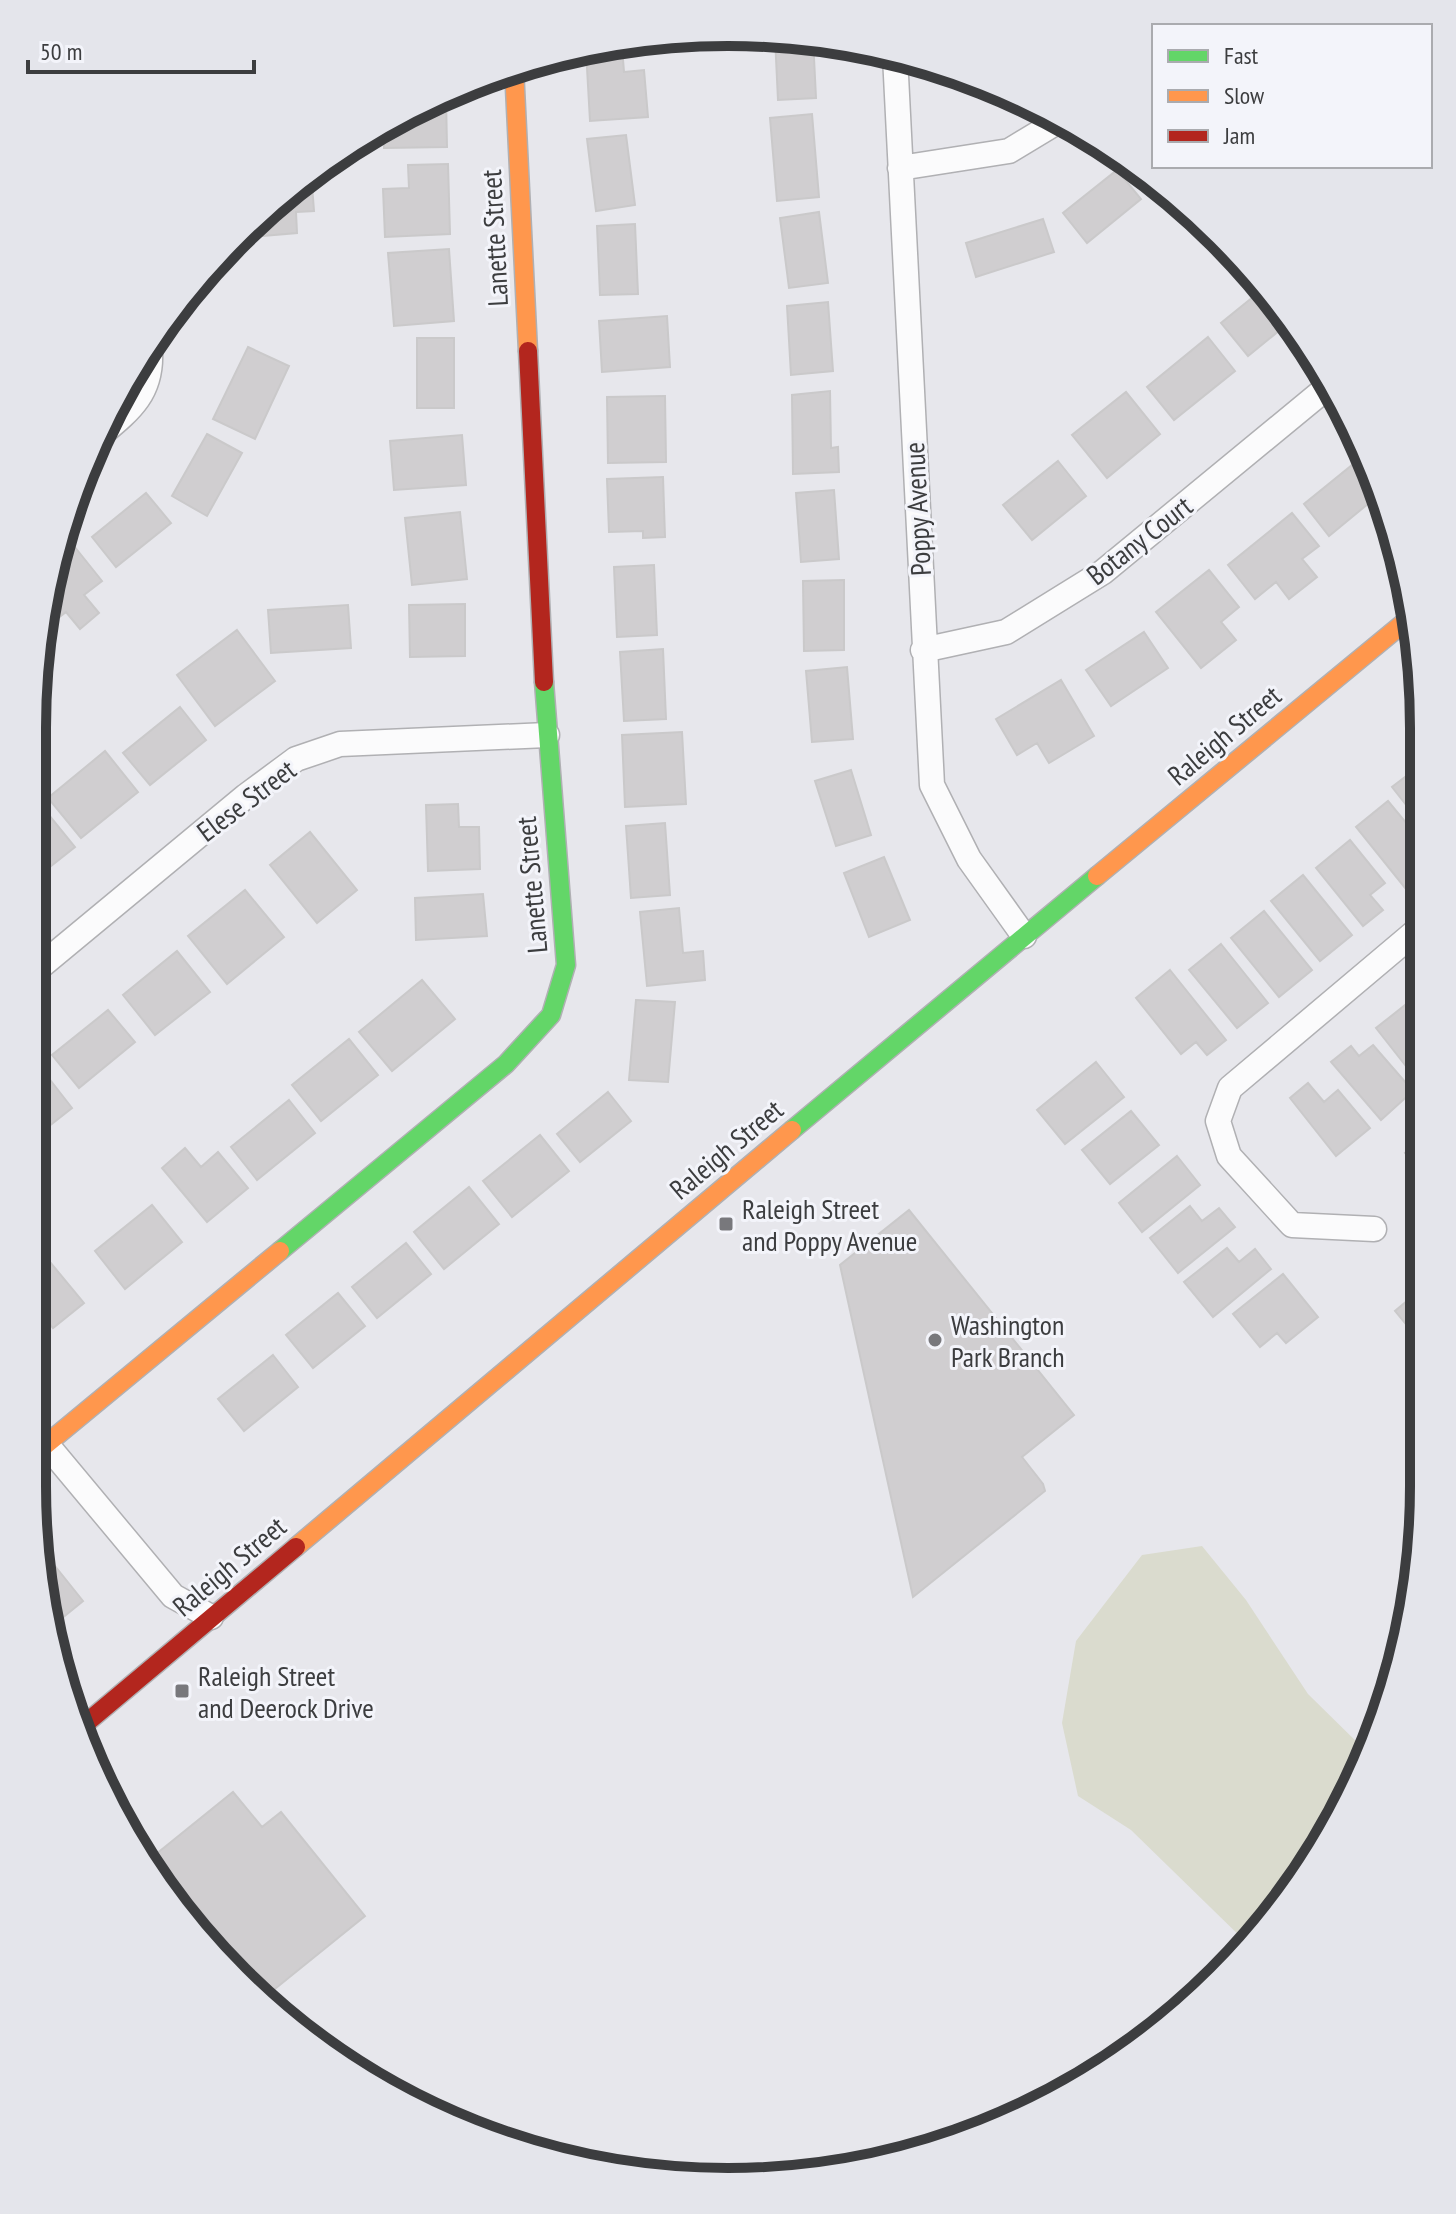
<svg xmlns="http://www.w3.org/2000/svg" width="1456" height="2214" viewBox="0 0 1456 2214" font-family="'PT Sans Narrow',sans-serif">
	<rect width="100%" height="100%" fill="#e7e7ec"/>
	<path fill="#dadbce" d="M1202,1546L1246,1600L1308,1694L1365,1750L1352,1793L1250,1946L1131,1830L1078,1796L1062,1723L1076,1641L1142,1555Z"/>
	<path fill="#d0ced0" stroke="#cac9ca" stroke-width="2" d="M775,37L813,38L816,98L778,100Z
		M622,47L624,72L644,70L648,117L590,121L586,50Z
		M446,97L447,147L384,148V126L421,104L437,98Z
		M812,114L819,197L777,201L770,118Z
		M626,135L635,205L596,211L587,139Z
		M448,164L450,234L385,237L383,189L409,188L408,165Z
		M1117,170L1141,199L1087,243L1063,213Z
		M1139,171L1162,187L1156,192Z
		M311,172L314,211L296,212L297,233L238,238Z
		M819,212L828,283L789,288L780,218Z
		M1043,219L1054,252L976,277L966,243Z
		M635,224L638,294L600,295L597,226Z
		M449,249L454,321L394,326L388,253Z
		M1264,288L1280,305L1291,321L1248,356L1221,323Z
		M828,302L833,371L791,375L787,306Z
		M667,316L670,367L602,372L599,321Z
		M1208,337L1235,371L1174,420L1147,387Z
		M417,338H454V408H417Z
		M248,347L289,366L255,439L213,419Z
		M830,391L831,448L838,447L839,472L793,474L792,395Z
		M1126,392L1160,434L1107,478L1072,435Z
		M665,396L666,462L608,463L607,397Z
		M207,434L242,453L207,516L172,496Z
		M462,435L466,485L394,490L390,441Z
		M1058,461L1086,496L1032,540L1003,505Z
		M1357,461L1376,485L1380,494L1329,536L1304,504Z
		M663,477L665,537L643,538V531L609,532L607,479Z
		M834,490L839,559L801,562L796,493Z
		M146,493L171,523L116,567L92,537Z
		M460,512L467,579L412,585L405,518Z
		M1292,513L1319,546L1302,559L1317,577L1289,599L1276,582L1255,599L1228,565Z
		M74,546L102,581L84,595L99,613L80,629L66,612L48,626L43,620L63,554Z
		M654,565L657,635L617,637L614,567Z
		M1209,570L1239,607L1221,622L1236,640L1201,668L1156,612Z
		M844,580V650L804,651L803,581Z
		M465,604V656L410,657L409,605Z
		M348,605L351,648L271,653L268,610Z
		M237,630L275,681L215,726L177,675Z
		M1144,632L1168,668L1111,706L1086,670Z
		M663,649L666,719L624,721L620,652Z
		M847,667L853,739L812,742L806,671Z
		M1061,680L1094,736L1049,763L1037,743L1017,755L996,719Z
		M180,707L206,740L150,785L123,753Z
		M682,732L686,804L625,807L622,735Z
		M105,751L138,792L81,838L48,798Z
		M1422,764V825L1392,787Z
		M851,770L871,835L836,846L815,781Z
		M1388,801L1422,842V877L1406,889L1356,827Z
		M458,804L459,827H479L480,869L428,871L426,805Z
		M44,809L75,847L36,878L37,815Z
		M665,823L670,895L631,898L626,826Z
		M310,832L357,890L317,923L270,865Z
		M1350,840L1385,883L1370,895L1383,910L1363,926L1316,868Z
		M884,857L910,920L869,937L844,873Z
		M1303,875L1352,935L1320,961L1271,901Z
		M245,890L284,937L227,984L188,936Z
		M483,894L487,936L416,940L415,898Z
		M679,908L683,953L703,951L705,980L647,986L640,912Z
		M1264,911L1312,970L1279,997L1231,938Z
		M1221,944L1268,1003L1237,1028L1189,970Z
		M177,951L210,992L155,1035L123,995Z
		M1170,970L1226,1040L1207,1055L1196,1042L1181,1054L1136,998Z
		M422,980L455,1019L392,1071L359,1032Z
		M636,1000L675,1002L668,1082L629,1080Z
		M1409,1002L1421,1017L1420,1084L1376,1028Z
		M108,1010L135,1042L79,1088L52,1055Z
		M349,1039L378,1075L321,1121L292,1085Z
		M1373,1045L1413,1091L1381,1120L1331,1062L1351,1046L1359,1056Z
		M1096,1062L1124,1097L1065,1144L1037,1110Z
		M44,1072L72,1108L34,1138L35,1080Z
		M1308,1083L1324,1102L1338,1090L1370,1128L1336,1156L1290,1098Z
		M608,1092L631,1121L580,1162L557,1134Z
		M289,1100L315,1133L257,1180L231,1147Z
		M1131,1111L1159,1145L1110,1184L1082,1150Z
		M540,1135L569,1171L512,1217L483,1181Z
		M1420,1140V1172L1405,1153Z
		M185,1148L201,1167L218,1152L248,1188L207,1222L162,1168Z
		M1177,1156L1200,1185L1142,1232L1119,1203Z
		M469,1187L499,1224L444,1269L414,1232Z
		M152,1205L182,1242L125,1289L95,1251Z
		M1190,1206L1202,1221L1219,1208L1235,1227L1178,1273L1150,1238Z
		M909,1210L1074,1415L1022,1457L1043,1484L1045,1491L913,1597L840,1265Z
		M406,1243L431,1274L377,1318L352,1287Z
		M1227,1248L1239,1262L1255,1249L1271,1269L1213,1317L1184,1282Z
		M40,1250L84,1303L53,1328L33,1303L34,1255Z
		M1283,1274L1318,1317L1286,1343L1277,1333L1260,1347L1233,1314Z
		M338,1293L365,1326L313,1368L286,1335Z
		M1413,1296L1419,1303V1340L1395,1311Z
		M273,1355L298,1387L244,1431L218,1399Z
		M43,1551L83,1601L55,1624Z
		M233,1792L262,1827L281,1812L365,1916L265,1997L150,1873L145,1863Z"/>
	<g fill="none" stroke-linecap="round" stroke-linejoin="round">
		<defs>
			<path id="street" d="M895,56L932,785L969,859L1024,936
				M900,168L1009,151L1062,119
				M99,436C129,411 152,394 150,352
				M923,650L1006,632L1103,572L1330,385
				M36,970L246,796L296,759L340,744L547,735
				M1374,1229L1292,1225L1229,1156L1218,1121L1230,1088L1421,927
				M32,1427L173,1596L211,1617"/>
			<path id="fast" d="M792,1130L1097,876
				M280,1251L506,1064L551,1015L566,965L544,682"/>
			<path id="slow" d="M514,68L528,351
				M1097,876L1412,616
				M32,1456L280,1251
				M296,1547L792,1130"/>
			<path id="jam" d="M528,351L544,682
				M79,1729L296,1547"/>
		</defs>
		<use href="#street" stroke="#b0b0b3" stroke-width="27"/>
		<use href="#fast" stroke="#b0b0b3" stroke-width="21"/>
		<use href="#slow" stroke="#b0b0b3" stroke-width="21"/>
		<use href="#jam" stroke="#b0b0b3" stroke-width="21"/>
		<use href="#street" stroke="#fbfbfc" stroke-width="24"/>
		<use href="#fast" stroke="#63d668" stroke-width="18"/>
		<use href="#slow" stroke="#ff974d" stroke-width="18"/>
		<use href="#jam" stroke="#b3261e" stroke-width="18"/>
	</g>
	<g fill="#78787c" stroke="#f3f4fa" stroke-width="3">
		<rect x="718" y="1216" width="16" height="16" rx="4"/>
		<circle cx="935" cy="1340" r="8"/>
		<rect x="174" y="1683" width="16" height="16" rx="4"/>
	</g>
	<g text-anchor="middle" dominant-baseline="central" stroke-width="6" stroke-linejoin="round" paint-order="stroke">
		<g font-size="28" fill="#3c3d3f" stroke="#f3f4fa">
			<text transform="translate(494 238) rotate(-93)">Lanette Street</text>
			<text transform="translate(917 509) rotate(-93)">Poppy Avenue</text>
			<text transform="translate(1139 540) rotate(-38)">Botany Court</text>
			<text transform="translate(1224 735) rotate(-40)">Raleigh Street</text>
			<text transform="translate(246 800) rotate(-37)">Elese Street</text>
			<text transform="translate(531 885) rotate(-95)">Lanette Street</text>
			<text transform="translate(726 1149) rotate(-40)">Raleigh Street</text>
			<text transform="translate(229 1566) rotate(-40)">Raleigh Street</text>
		</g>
		<g font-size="28" fill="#3c3d3f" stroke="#f3f4fa" text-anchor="start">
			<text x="742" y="1208">Raleigh Street<tspan x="742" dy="32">and Poppy Avenue</tspan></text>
			<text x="951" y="1324">Washington<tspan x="951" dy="32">Park Branch</tspan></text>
			<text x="198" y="1675">Raleigh Street<tspan x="198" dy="32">and Deerock Drive</tspan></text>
		</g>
	</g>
	<path d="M0 0H1456V2214H0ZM728 46H728A682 682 0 0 1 1410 728V1486A682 682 0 0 1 728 2168H728A682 682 0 0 1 46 1486V728A682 682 0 0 1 728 46Z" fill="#e4e5eb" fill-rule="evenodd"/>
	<path fill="none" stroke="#3c3d3f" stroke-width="10" d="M728 46H728A682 682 0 0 1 1410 728V1486A682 682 0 0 1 728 2168H728A682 682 0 0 1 46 1486V728A682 682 0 0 1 728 46Z"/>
	<rect x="1152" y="24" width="280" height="144" fill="#f3f4fa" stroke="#aaabaf" stroke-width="2"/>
	<rect x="1168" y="50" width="40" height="12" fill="#63d668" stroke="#aaabaf" stroke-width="2"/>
	<text x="1224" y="64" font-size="24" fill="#3c3d3f">Fast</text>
	<rect x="1168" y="90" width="40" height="12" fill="#ff974d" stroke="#aaabaf" stroke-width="2"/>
	<text x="1224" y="104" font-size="24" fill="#3c3d3f">Slow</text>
	<rect x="1168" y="130" width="40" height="12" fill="#b3261e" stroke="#aaabaf" stroke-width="2"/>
	<text x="1224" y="144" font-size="24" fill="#3c3d3f">Jam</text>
	<path d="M28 60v12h226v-12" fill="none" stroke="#3c3d3f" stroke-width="4"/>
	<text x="40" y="60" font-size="24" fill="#3c3d3f" stroke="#f3f4fa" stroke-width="6" paint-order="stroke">50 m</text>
</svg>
